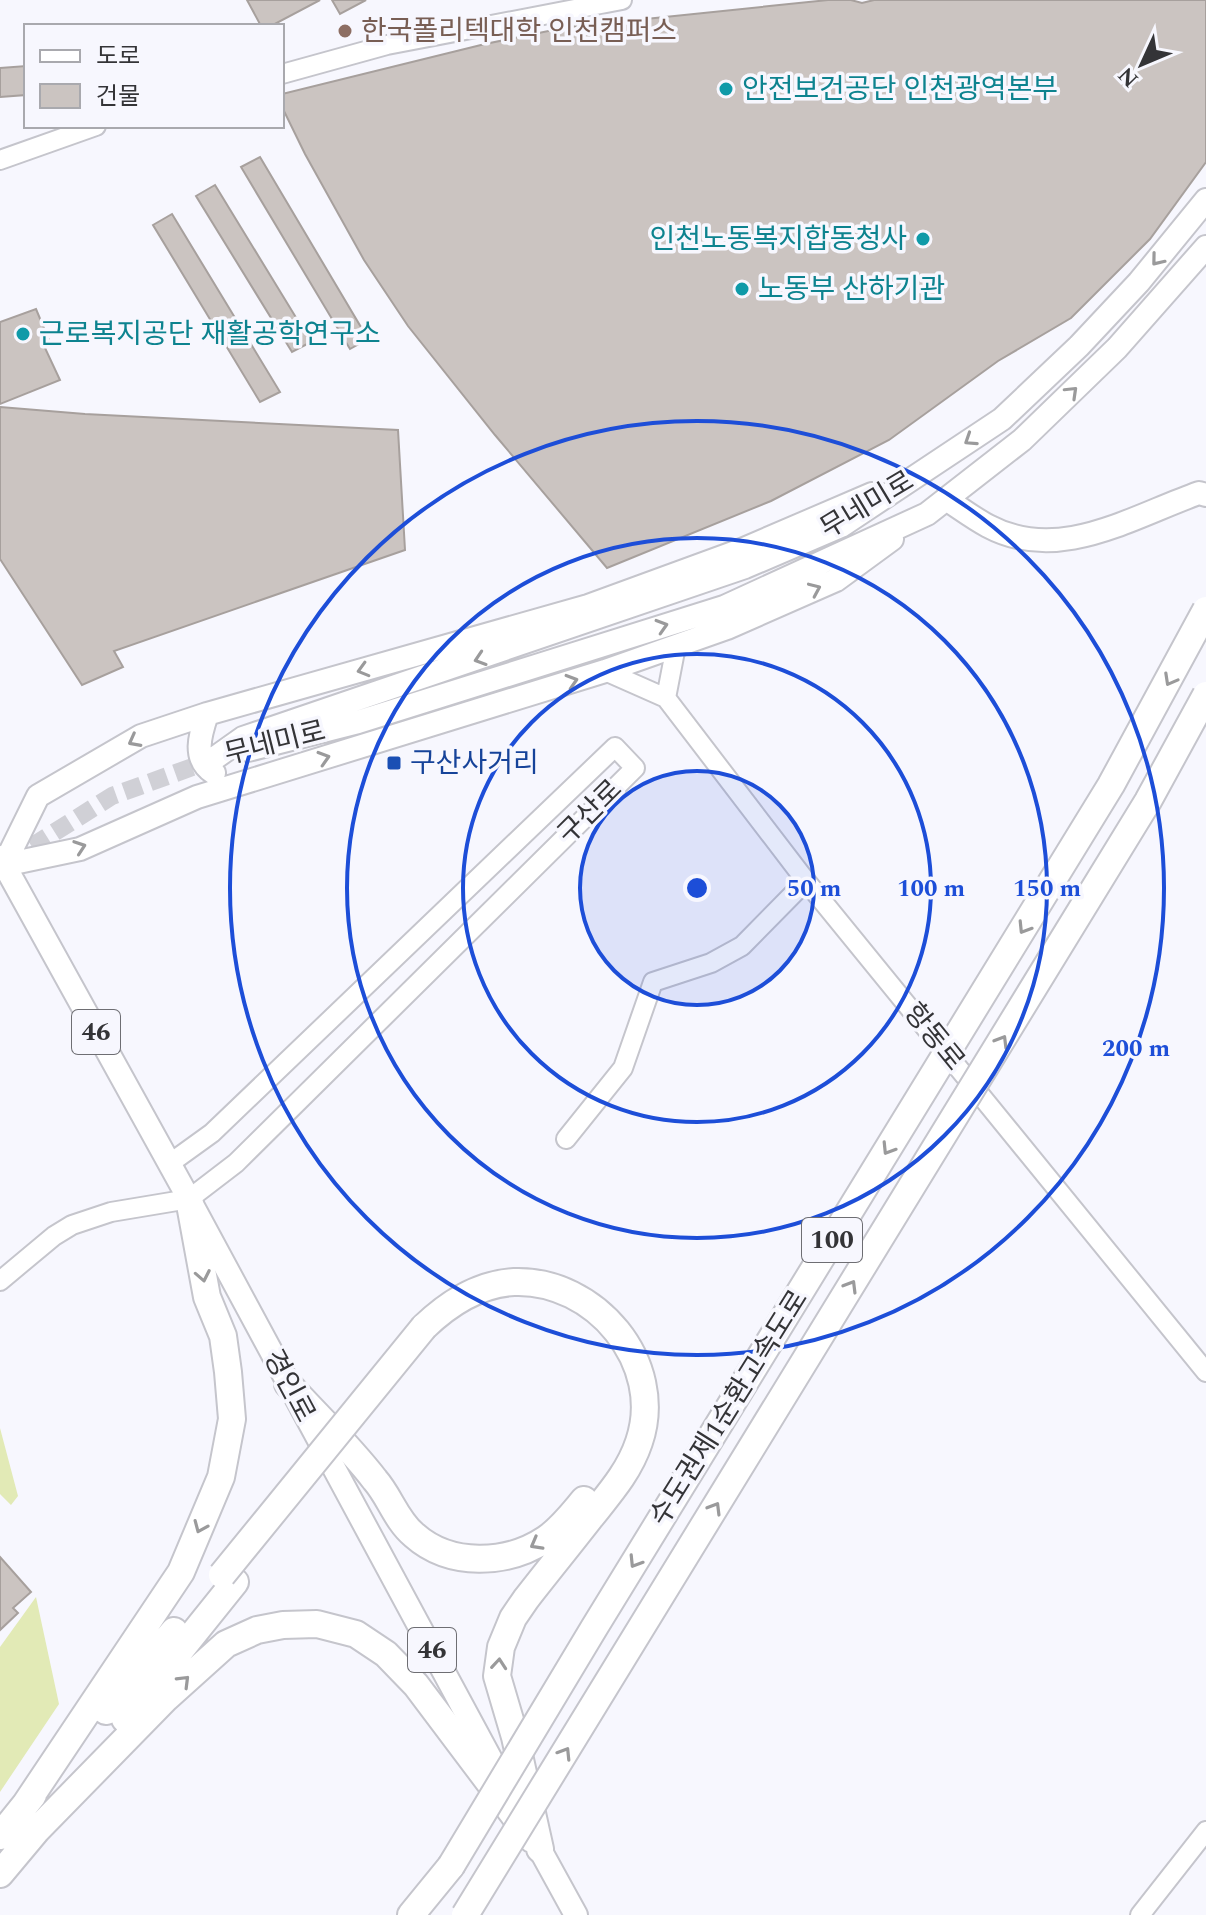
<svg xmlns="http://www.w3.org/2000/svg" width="1206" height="1915" viewBox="0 0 1206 1915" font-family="Spectral,'Noto Sans KR',serif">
	<rect width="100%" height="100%" fill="#f7f7fe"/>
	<path fill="#e2eab6" d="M0,1428L18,1496L11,1505L0,1494Z
		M36,1597L59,1704L0,1792V1647Z"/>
	<path fill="#cbc4c1" stroke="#a7a09d" stroke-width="2" d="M247,0H320L271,26H261Z
		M332,0H366L340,14Z
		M828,0H851L862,3L874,0H1206V162L1150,239L1071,318L998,361L889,440L771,501L607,568L495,435L408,326L364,260L305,154L282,107V94L485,44L568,27Z
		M26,66V95L0,97V68Z
		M260,157L368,339L350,349L241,167Z
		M215,185L311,342L292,352L196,196Z
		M172,214L280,392L260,402L153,225Z
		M36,309L51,345L45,348L60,380L0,404V322Z
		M0,407L85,414L398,430L405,550L114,651L123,667L82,685L0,559Z
		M0,1557L31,1592L13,1608L18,1613L0,1630Z"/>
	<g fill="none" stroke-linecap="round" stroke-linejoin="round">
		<path stroke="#d0d0d6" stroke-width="18" stroke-dasharray="18 9" stroke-linecap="butt" d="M9,861L112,796L212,760"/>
		<defs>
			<path id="minor" d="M282,74L387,45L622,0
				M0,160L96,126
				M605,671L666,698L806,881L1206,1372
				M666,698L676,646
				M566,1139L623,1068L653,982L711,963L742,946L806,881
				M0,1281L54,1236L72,1225L111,1212L189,1199L236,1163L635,768L615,747L212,1133L169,1164
				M1140,1915L1206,1831"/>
			<path id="major" d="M946,499C960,508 973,518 988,526C1059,564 1131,517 1199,493L1206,495
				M207,714C200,735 192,759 214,773
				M248,750L358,722L724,607L927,514L1022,440L1117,348L1206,247
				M212,760L243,738L745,567L841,526L1002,419L1079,346L1139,282L1206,200
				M0,857L189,1199L508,1791
				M4,865L38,796L141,736L207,714L588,606L744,549L872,494
				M4,865L80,849L197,797L605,671L727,628L836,580L892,539
				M532,1835L576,1915"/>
			<path id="highway" d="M424,1327C449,1303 478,1284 514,1282C595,1279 666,1363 639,1442C629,1472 609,1494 590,1518C569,1545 547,1572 526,1599L513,1618L501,1647L497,1676L515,1737L540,1849
				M288,1384C317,1416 349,1446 375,1480C390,1497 396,1520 414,1535C450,1567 507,1565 546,1539C561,1529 573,1513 584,1500
				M106,1711L174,1631
				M125,1719L235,1582
				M23,1808L181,1572L221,1477L232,1419L228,1372L223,1336L207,1297L189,1199
				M0,1836L33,1795
				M31,1836L166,1698L226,1644L257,1630L283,1625L317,1624L356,1634L386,1654L416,1685L532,1839
				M0,1874L41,1825
				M411,1915L451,1866"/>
		</defs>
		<use href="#minor" stroke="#c5c5cc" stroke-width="22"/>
		<use href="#major" stroke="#c5c5cc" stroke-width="26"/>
		<use href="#highway" stroke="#c5c5cc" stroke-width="30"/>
		<use href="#minor" stroke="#fff" stroke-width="18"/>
		<use href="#major" stroke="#fff" stroke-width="22"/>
		<use href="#highway" stroke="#fff" stroke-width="26"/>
		<defs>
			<path id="highway-bridge" d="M222,1575L424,1327
				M451,1866L594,1628L1111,785L1206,610
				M465,1915L1148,801L1206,695"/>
		</defs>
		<use href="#highway-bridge" stroke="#c5c5cc" stroke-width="30" stroke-linecap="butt"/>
		<use href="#highway-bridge" stroke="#fff" stroke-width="26"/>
	</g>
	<defs><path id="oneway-chevron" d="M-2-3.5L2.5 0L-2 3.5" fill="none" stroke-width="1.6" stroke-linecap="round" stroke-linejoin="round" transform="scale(2)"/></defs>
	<g stroke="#9a9a9b">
		<use href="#oneway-chevron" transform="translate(1157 260) rotate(129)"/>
		<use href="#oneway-chevron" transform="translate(1072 392) rotate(-44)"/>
		<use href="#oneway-chevron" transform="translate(970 440) rotate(147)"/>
		<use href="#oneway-chevron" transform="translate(815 589) rotate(-24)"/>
		<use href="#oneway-chevron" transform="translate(662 626) rotate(-17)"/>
		<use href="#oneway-chevron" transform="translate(480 659) rotate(162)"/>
		<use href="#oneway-chevron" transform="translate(363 670) rotate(164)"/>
		<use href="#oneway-chevron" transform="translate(1170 680) rotate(119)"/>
		<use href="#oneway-chevron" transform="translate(572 681) rotate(-17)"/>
		<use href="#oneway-chevron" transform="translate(134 741) rotate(152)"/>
		<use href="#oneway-chevron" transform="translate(324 758) rotate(-17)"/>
		<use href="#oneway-chevron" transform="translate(80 847) rotate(-19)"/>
		<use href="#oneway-chevron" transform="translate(1024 928) rotate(122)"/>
		<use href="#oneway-chevron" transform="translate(1002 1041) rotate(-59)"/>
		<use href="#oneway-chevron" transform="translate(888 1149) rotate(122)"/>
		<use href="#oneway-chevron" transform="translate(203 1276) rotate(79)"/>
		<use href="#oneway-chevron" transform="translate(851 1286) rotate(-59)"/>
		<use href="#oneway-chevron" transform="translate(715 1508) rotate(-59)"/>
		<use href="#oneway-chevron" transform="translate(200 1527) rotate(113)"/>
		<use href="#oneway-chevron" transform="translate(536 1544) rotate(151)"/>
		<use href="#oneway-chevron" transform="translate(635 1562) rotate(122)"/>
		<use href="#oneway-chevron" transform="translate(499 1664) rotate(-85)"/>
		<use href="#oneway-chevron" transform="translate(184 1681) rotate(-45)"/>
		<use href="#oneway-chevron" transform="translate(565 1753) rotate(-58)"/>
	</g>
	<circle cx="697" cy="888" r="117" fill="#1d4ed8" fill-opacity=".12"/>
	<g fill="none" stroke="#1d4ed8" stroke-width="4">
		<circle cx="697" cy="888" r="117"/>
		<circle cx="697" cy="888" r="234"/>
		<circle cx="697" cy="888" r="350"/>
		<circle cx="697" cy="888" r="467"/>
	</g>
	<circle fill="#8d6e63" stroke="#f7f7fe" stroke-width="3" cx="345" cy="31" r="8"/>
	<g fill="#0f9aa8" stroke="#f7f7fe" stroke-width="3">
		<circle cx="726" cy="89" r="8"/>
		<circle cx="923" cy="239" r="8"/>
		<circle cx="742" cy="289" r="8"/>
		<circle cx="23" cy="334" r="8"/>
	</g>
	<rect fill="#1a4fb4" stroke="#f7f7fe" stroke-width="3" x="386" y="755" width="16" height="16" rx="4"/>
	<g text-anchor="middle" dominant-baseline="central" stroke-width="7" stroke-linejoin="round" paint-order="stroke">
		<g fill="#f7f7fe" stroke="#6e6e73" stroke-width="2">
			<rect x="72" y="1010" width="48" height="44" rx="6"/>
			<rect x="802" y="1218" width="60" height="44" rx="6"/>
			<rect x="408" y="1628" width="48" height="44" rx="6"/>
		</g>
		<g font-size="26" font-weight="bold" fill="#343437">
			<text x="96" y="1032">46</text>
			<text x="832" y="1240">100</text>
			<text x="432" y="1650">46</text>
		</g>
		<g font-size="28" fill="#785e54" stroke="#f7f7fe" text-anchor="start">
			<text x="361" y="31">한국폴리텍대학 인천캠퍼스</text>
		</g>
		<g font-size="28" fill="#0d838f" stroke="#f7f7fe" text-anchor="start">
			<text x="742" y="89">안전보건공단 인천광역본부</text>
			<text x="907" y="239" text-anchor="end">인천노동복지합동청사</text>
			<text x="758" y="289">노동부 산하기관</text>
			<text x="39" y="334">근로복지공단 재활공학연구소</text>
		</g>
		<g font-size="28" fill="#343437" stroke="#f7f7fe">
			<text transform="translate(867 505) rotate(-31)">무네미로</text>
			<text transform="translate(275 743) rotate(-14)">무네미로</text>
			<text transform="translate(590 812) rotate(-45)">구산로</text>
			<text transform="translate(934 1037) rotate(51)">항동로</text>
			<text transform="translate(289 1386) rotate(62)">경인로</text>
			<text transform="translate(729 1408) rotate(-58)">수도권제1순환고속도로</text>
		</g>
		<g font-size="28" fill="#164399" stroke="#f7f7fe" text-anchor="start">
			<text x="410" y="763">구산사거리</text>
		</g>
	</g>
	<circle cx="697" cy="888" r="12" fill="#1d4ed8" stroke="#f7f7fe" stroke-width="4"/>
	<g font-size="24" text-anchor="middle" font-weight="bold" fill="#1d4ed8" stroke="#f7f7fe" stroke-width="7" stroke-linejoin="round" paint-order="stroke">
		<text x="814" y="896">50 m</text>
		<text x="931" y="896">100 m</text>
		<text x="1047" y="896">150 m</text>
		<text x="1136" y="1056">200 m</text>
	</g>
	<rect x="24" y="24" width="260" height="104" fill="#f7f7fe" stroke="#a9a9ae" stroke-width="2"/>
	<rect x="40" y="50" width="40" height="12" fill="#ffffff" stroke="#a9a9ae" stroke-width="2"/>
	<text x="96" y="64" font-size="24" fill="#343437">도로</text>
	<rect x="40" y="84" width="40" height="24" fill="#cbc4c1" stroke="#a9a9ae" stroke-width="2"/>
	<text x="96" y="104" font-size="24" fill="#343437">건물</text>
	<g transform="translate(1142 64) rotate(226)" stroke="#f7f7fe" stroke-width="6" paint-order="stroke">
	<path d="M0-6L14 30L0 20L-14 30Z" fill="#343437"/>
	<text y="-12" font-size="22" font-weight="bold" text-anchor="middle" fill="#343437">N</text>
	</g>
</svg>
